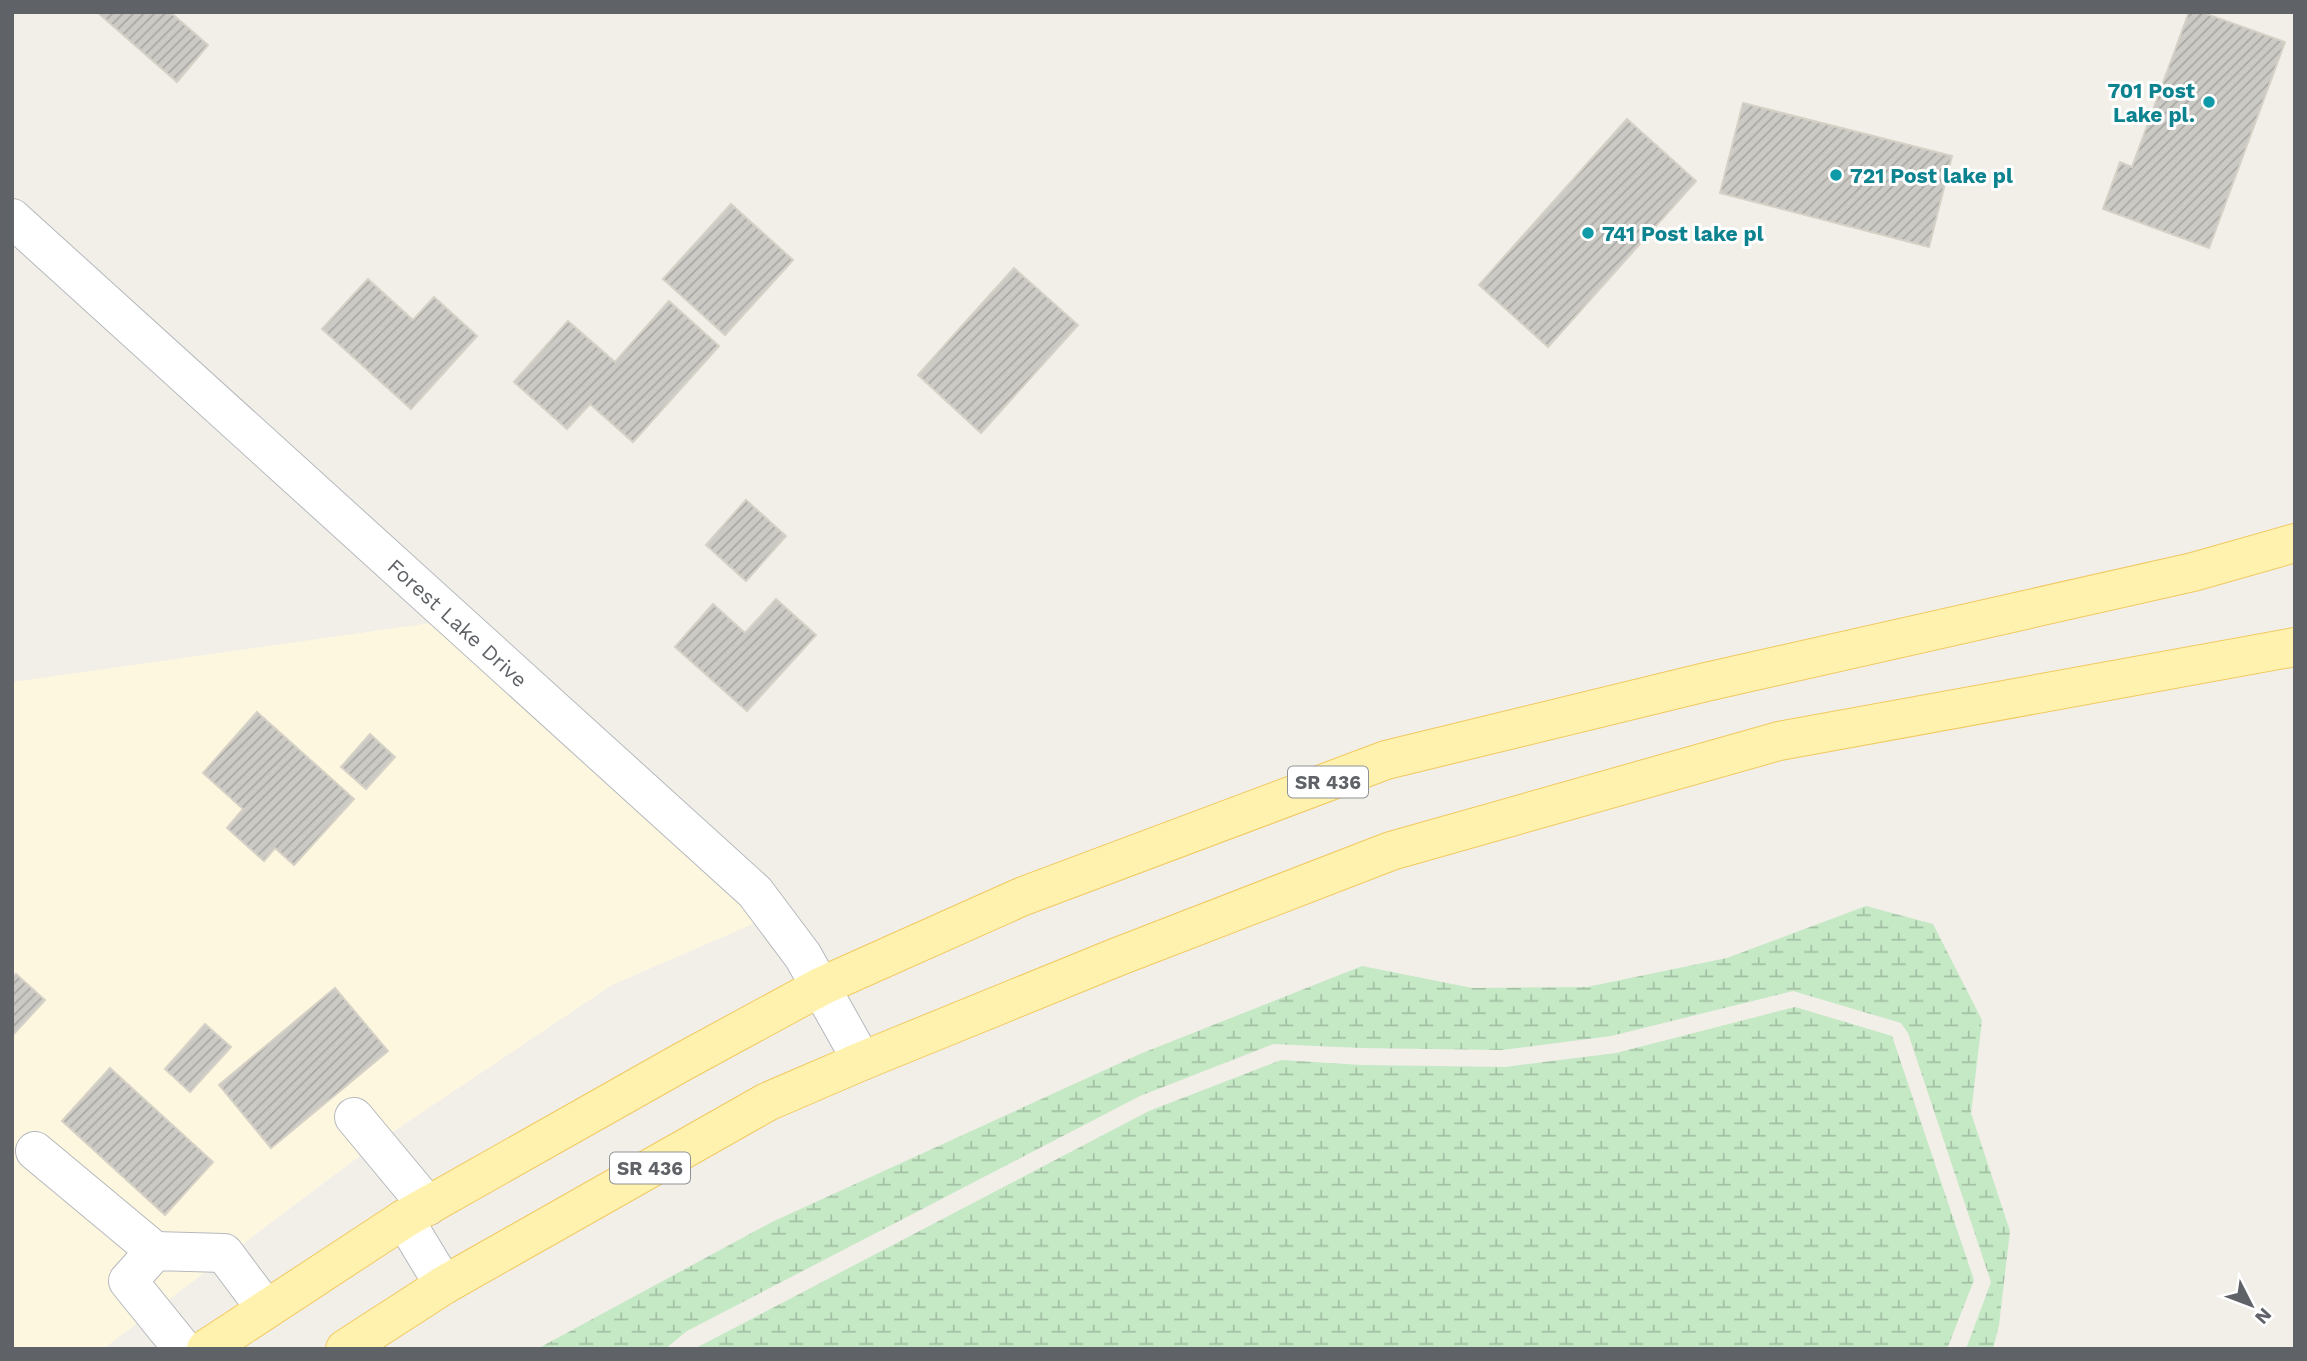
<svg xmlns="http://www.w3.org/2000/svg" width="2307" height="1361" viewBox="0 0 2307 1361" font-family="'Work Sans',sans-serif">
	<defs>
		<pattern id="wetland-marsh" width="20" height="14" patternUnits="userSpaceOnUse" patternTransform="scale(1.75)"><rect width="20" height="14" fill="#c5e8c5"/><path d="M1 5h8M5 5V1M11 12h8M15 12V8" fill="none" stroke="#a3c0a4"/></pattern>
		<pattern id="building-hatch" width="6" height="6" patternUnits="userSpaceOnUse" patternTransform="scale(1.75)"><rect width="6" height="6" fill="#cccac5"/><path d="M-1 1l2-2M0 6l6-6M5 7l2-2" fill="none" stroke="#a9a8a4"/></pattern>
	</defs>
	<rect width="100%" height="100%" fill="#f1efe8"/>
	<path fill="#fef7e0" d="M431,623L740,905L755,923L612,985L381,1140L103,1349H12V682Z"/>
	<path fill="url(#wetland-marsh)" d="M1866,906L1933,924L1982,1020L1971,1113L2010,1231L1999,1325L1993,1349H1966L1991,1282L1908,1033L1901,1023L1793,991L1611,1036L1502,1050L1361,1048L1273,1044L1140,1096L687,1331L665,1349H537L772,1222L1140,1054L1362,966L1472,988L1587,987L1727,958Z
		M1795,1007L1892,1036L1974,1280L1947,1349H694L1149,1111L1281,1060L1362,1065L1505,1067L1616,1053Z"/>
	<path fill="url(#building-hatch)" stroke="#d6d1c6" stroke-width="2" d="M97,12H170L208,45L177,82Z
		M2189,12H2201L2285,42L2209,248L2103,209L2120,162L2132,167Z
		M1743,103L1952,156L1929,247L1720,193Z
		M1627,119L1696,181L1548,347L1479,285Z
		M731,204L793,260L725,335L663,279Z
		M1014,268L1078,325L981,433L918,375Z
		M368,279L413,320L434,297L477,336L411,409L322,329Z
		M669,301L719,346L633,442L590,404L567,429L514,382L568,321L615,362Z
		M746,500L786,536L746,581L706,545Z
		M776,599L816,635L747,711L675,647L713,604L745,633Z
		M257,712L354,799L294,865L275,848L264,861L227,828L243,809L203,773Z
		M370,734L395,757L366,789L341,767Z
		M16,974L45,1000L12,1036V978Z
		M335,988L388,1051L271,1148L219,1085Z
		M205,1024L231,1047L190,1092L165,1069Z
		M110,1068L213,1162L165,1215L62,1121Z"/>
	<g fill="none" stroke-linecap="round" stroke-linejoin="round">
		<defs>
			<g id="minor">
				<path id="s1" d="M12,218L755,892L803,956L862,1061"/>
				<path d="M354,1117L428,1206"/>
				<path d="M35,1151L155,1251"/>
				<path d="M404,1219L444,1285"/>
				<path d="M183,1349L128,1281L155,1251L224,1253L266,1309"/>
			</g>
			<path id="major" d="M206,1349L404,1219L682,1062L822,986L1021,897L1386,760L1706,682L2193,572L2295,543
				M345,1349L444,1285L767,1102L862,1061L1117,957L1391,851L1779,741L2295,647"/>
		</defs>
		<use href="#minor" stroke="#b5b8bc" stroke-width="40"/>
		<use href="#major" stroke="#f2c960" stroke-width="40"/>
		<use href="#minor" stroke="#fff" stroke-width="38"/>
		<use href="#major" stroke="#fff2af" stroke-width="38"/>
	</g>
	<g fill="#0f9aa8" stroke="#fff" stroke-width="2.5">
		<circle cx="2209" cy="102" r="7"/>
		<circle cx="1836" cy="175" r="7"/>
		<circle cx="1588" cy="233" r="7"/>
	</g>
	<g text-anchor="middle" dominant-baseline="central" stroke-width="6" stroke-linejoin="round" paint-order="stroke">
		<g fill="#fff" stroke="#8f9295" stroke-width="2">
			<rect x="1288" y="766.5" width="80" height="31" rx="5"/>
			<rect x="610" y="1152.5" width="80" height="31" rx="5"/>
		</g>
		<g font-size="19" font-weight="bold" fill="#5f6368">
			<text x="1328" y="782">SR 436</text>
			<text x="650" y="1168">SR 436</text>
		</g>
		<g font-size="21" font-weight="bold" fill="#0d838f" stroke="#fff" text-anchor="start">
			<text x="2195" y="90" text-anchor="end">701 Post<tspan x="2195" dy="24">Lake pl.</tspan></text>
			<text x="1850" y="175">721 Post lake pl</text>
			<text x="1602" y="233">741 Post lake pl</text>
		</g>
		<g font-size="21" fill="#5f6368" stroke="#fff">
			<text stroke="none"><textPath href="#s1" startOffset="602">Forest Lake Drive</textPath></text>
		</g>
	</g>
	<rect width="2307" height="1361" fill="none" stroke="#5f6368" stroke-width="28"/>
	<g transform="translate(2251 1305) rotate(132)" stroke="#ffffff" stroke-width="5" paint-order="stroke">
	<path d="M0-5L12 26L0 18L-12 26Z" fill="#5f6368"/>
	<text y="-10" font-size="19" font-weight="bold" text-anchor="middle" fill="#5f6368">N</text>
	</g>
</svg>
